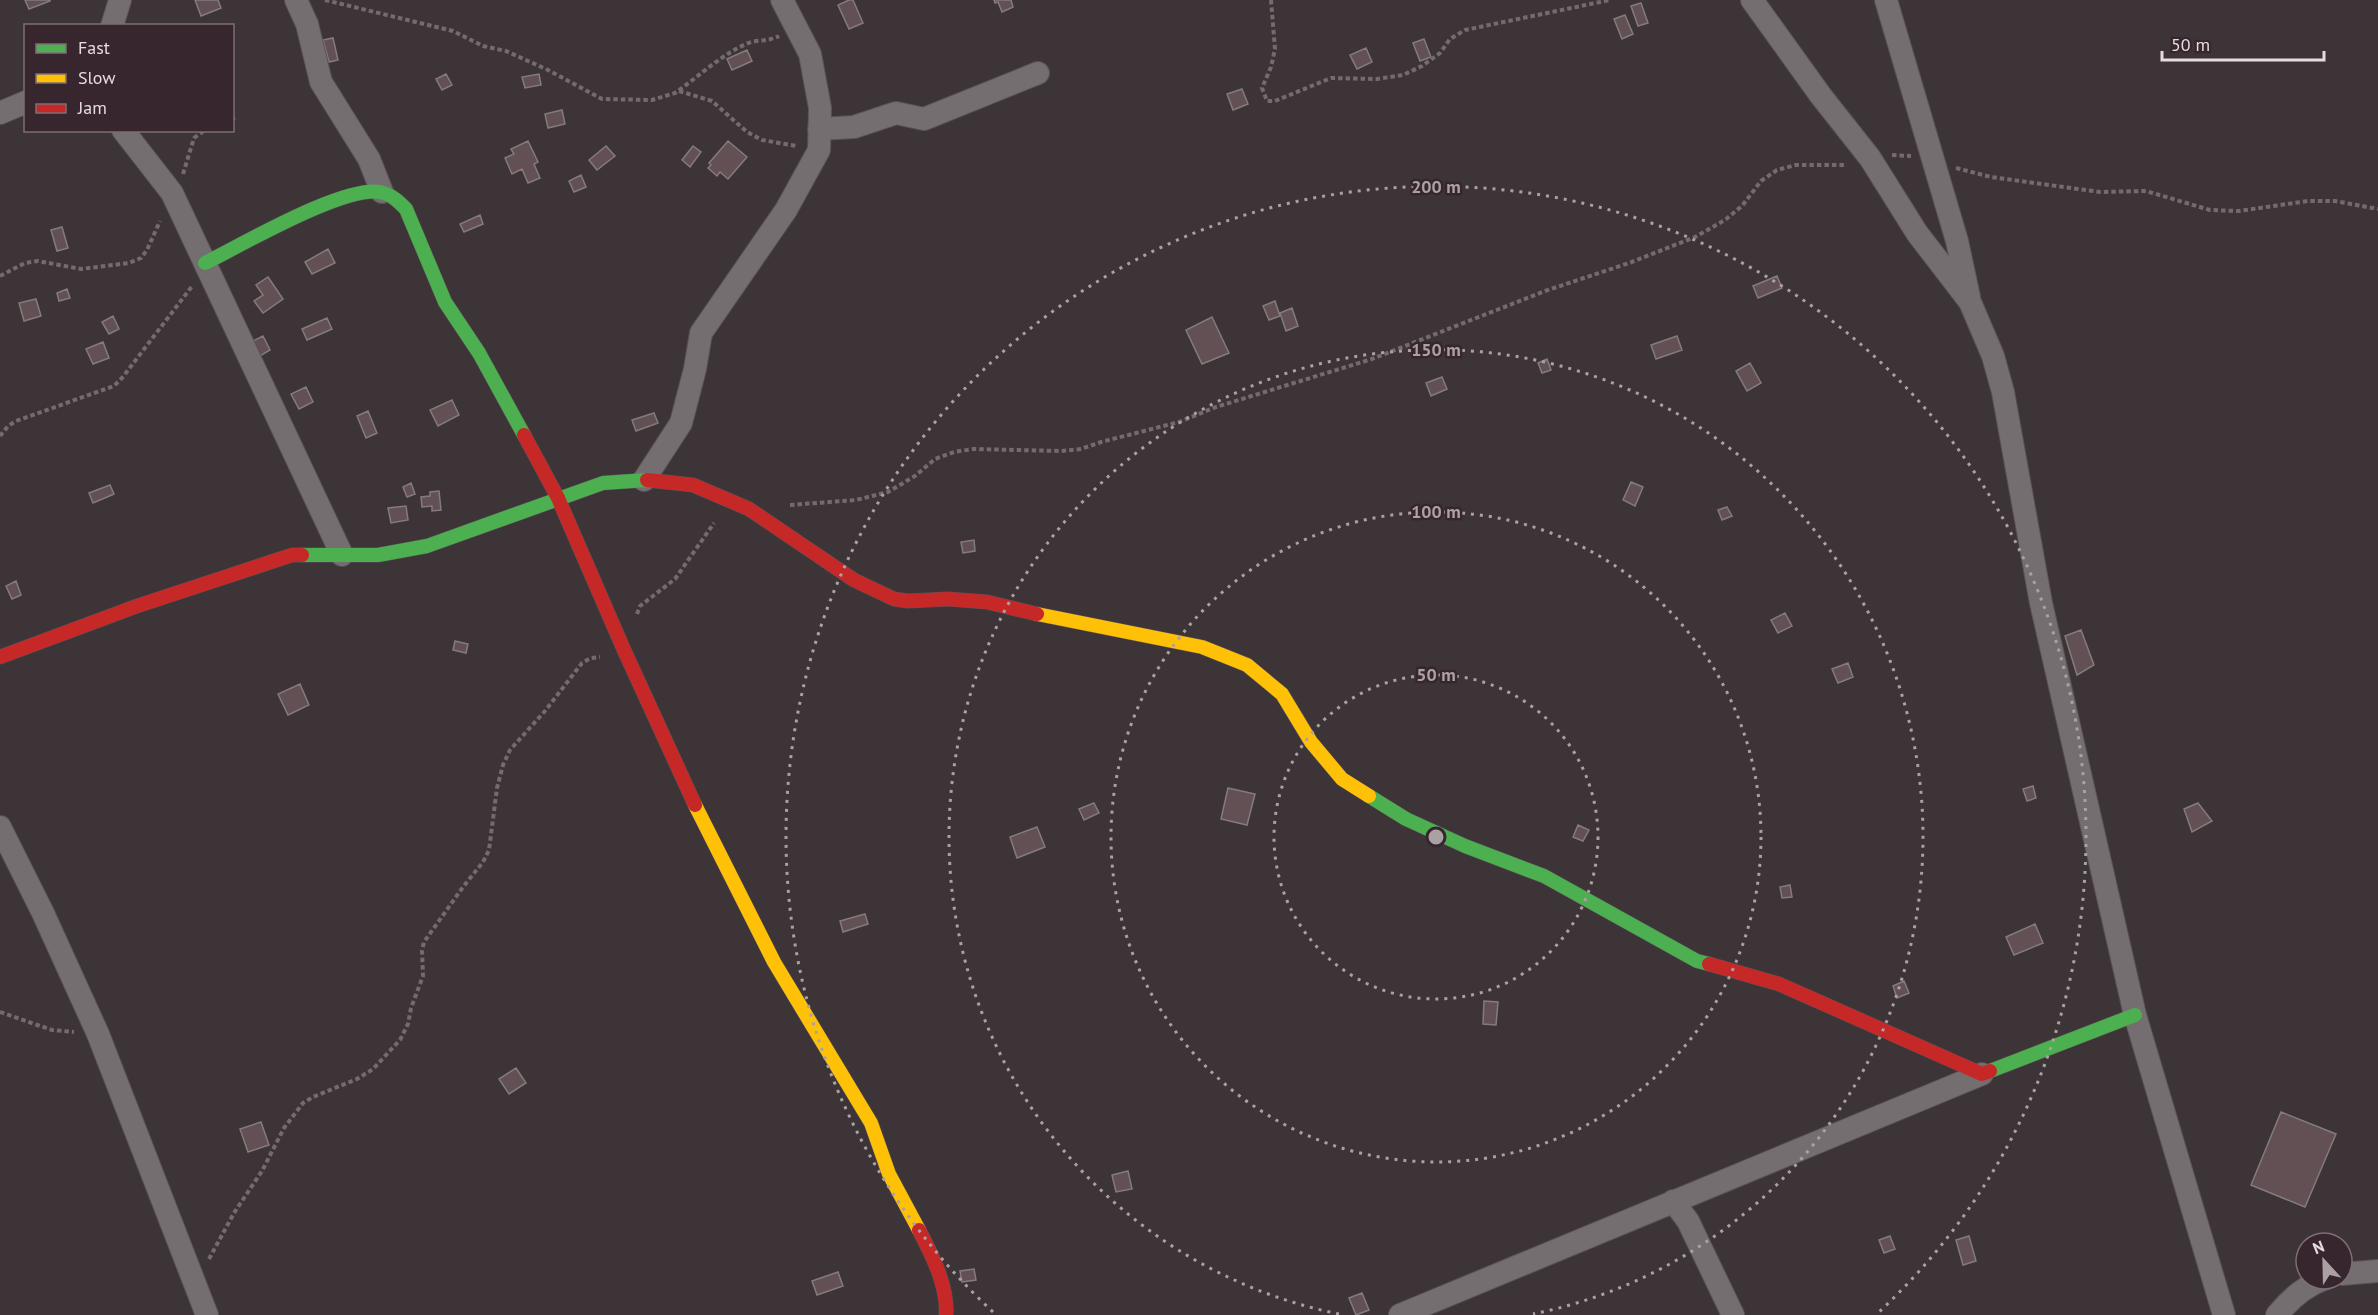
<svg xmlns="http://www.w3.org/2000/svg" width="2378" height="1315" viewBox="0 0 2378 1315" font-family="'PT Sans',sans-serif">
	<rect width="100%" height="100%" fill="#3d3438"/>
	<path fill="#635055" stroke="#837b7d" stroke-width="1.5" d="M25,0H50V1L29,9Z
		M195,0H218L221,8L201,16Z
		M849,0H853L863,23L849,29L838,5Z
		M994,0H1011L1013,7L1002,12L998,2L995,3Z
		M1641,3L1648,23L1638,26L1631,6Z
		M1625,15L1633,34L1622,39L1614,19Z
		M333,38L338,60L329,62L323,40Z
		M1424,39L1431,57L1420,61L1413,43Z
		M1366,48L1372,62L1357,69L1350,55Z
		M747,50L752,61L732,70L727,59Z
		M446,74L452,85L442,90L436,79Z
		M539,74L541,85L525,88L522,77Z
		M1242,89L1248,104L1233,110L1227,94Z
		M562,110L565,124L548,128L545,114Z
		M528,141L538,162L534,164L540,178L528,183L522,169L512,174L505,158L514,154L511,149Z
		M728,141L747,157L728,179L720,172L717,176L708,168L711,165L709,163Z
		M606,146L615,156L597,170L589,160Z
		M693,146L701,152L690,167L682,160Z
		M581,175L586,187L574,192L569,181Z
		M480,215L483,224L464,232L460,224Z
		M62,227L68,248L57,251L51,230Z
		M328,249L335,263L312,274L305,262Z
		M1777,276L1782,288L1758,298L1753,286Z
		M268,277L283,299L263,313L254,301L263,295L256,285Z
		M67,289L70,298L59,301L57,293Z
		M36,299L41,316L24,321L19,303Z
		M1275,301L1280,316L1269,320L1263,306Z
		M1292,308L1298,326L1286,331L1280,313Z
		M113,316L119,329L109,334L102,322Z
		M1212,317L1229,353L1202,364L1186,330Z
		M327,318L332,329L307,340L302,329Z
		M263,336L270,350L260,356L253,341Z
		M1677,336L1682,350L1656,359L1651,345Z
		M103,342L109,358L93,364L86,349Z
		M1547,359L1551,370L1542,373L1538,363Z
		M1750,363L1761,383L1747,391L1736,371Z
		M1442,377L1447,389L1431,396L1426,383Z
		M306,387L313,402L299,409L291,394Z
		M452,400L459,415L438,426L430,410Z
		M368,411L377,433L366,438L357,416Z
		M654,413L658,423L636,431L632,420Z
		M1631,482L1643,487L1635,506L1623,500Z
		M411,483L415,494L407,497L403,487Z
		M110,485L114,494L93,503L89,493Z
		M439,491L441,510L432,511V506L422,507L421,497L430,496V492Z
		M406,506L408,520L391,523L388,508Z
		M1727,507L1732,516L1722,520L1718,510Z
		M974,540L975,551L963,553L961,542Z
		M16,581L21,595L12,599L6,586Z
		M1785,613L1792,626L1778,633L1771,620Z
		M2081,630L2094,665L2077,675L2065,636Z
		M455,641L468,644L466,653L453,650Z
		M1848,663L1853,677L1838,683L1832,669Z
		M300,684L309,705L288,715L278,694Z
		M2033,786L2036,798L2027,801L2023,789Z
		M1228,788L1255,794L1247,825L1221,819Z
		M1094,803L1099,813L1084,820L1079,809Z
		M2198,803L2212,821L2192,832L2184,809Z
		M1578,825L1589,830L1583,841L1573,837Z
		M1037,827L1045,847L1017,858L1010,837Z
		M1790,885L1792,897L1782,898L1780,887Z
		M865,914L868,924L843,932L840,921Z
		M2035,924L2043,943L2014,955L2006,937Z
		M1904,981L1909,993L1897,998L1893,986Z
		M1484,1001L1498,1002L1496,1025L1483,1024Z
		M516,1068L526,1083L509,1094L499,1079Z
		M2281,1112L2336,1134L2305,1207L2251,1185Z
		M261,1122L269,1145L248,1152L240,1129Z
		M1128,1171L1132,1189L1116,1192L1112,1175Z
		M1890,1236L1895,1249L1884,1253L1879,1240Z
		M1969,1236L1976,1261L1963,1265L1956,1240Z
		M974,1269L976,1280L962,1282L960,1271Z
		M838,1272L843,1286L817,1295L812,1281Z
		M1362,1293L1369,1310L1356,1315L1349,1298Z"/>
	<g fill="none" stroke-linecap="round" stroke-linejoin="round">
		<defs>
			<path id="street" d="M296,0L307,24L321,82L369,159L382,192
				M1752,0L1821,96L1870,158L1917,233L1970,302L1993,356L2003,392L2041,603L2135,1015L2224,1315
				M1886,0L1957,241L1969,297
				M112,26L120,0
				M0,113L26,102
				M819,129L854,127L896,113L924,119L1038,73
				M123,130L172,193L342,555
				M644,480L681,423L695,369L701,333L786,210L819,150L820,108L810,54L782,0
				M0,827L43,913L98,1034L207,1315
				M1673,1201L1688,1221L1733,1315
				M2342,1274L2378,1271
				M1400,1315L1982,1074
				M2277,1315C2290,1299 2305,1286 2324,1279"/>
			<path id="fast" d="M205,263C240,246 350,181 384,193C393,196 399,202 406,209L445,302L479,353L524,435
				M302,555H378L427,546L603,483L647,480
				M1369,796L1406,819L1465,846L1544,876L1697,961L1709,964
				M1990,1071L2135,1015"/>
			<path id="slow" d="M1037,614L1202,647L1247,665L1282,694L1311,742L1342,779L1369,796
				M695,805L774,962L871,1123L889,1174L919,1230"/>
			<path id="jam" d="M524,435L558,498L624,650L695,805
				M647,480L693,485L749,509L854,580L894,599L908,601L948,599L987,602L1037,614
				M0,657L137,606L292,555H302
				M1709,964L1779,984L1982,1074L1990,1071
				M919,1230C932,1255 948,1286 946,1315"/>
		</defs>
		<use href="#street" stroke="#5a5256" stroke-width="24"/>
		<use href="#fast" stroke="#5a5256" stroke-width="15"/>
		<use href="#slow" stroke="#5a5256" stroke-width="15"/>
		<use href="#jam" stroke="#5a5256" stroke-width="15"/>
		<path stroke="#736b6f" stroke-width="4" stroke-dasharray="4.5 3" stroke-linecap="butt" d="M325,0L453,31L483,46L506,51L548,70L602,99L652,100L675,93C698,77 721,55 746,44C757,39 768,42 779,36
			M1271,0L1275,49L1271,67L1262,88L1267,101H1275L1331,78L1377,79L1403,75L1422,66L1440,53L1450,39L1465,30L1610,0
			M679,91L712,101L747,132L762,140L797,146
			M232,119L235,118
			M1892,155L1911,156
			M1956,168L1991,177L2100,192L2146,191L2210,210L2239,211L2308,201H2335L2378,209
			M183,174L194,138L205,130
			M0,276L25,263L38,261L81,269L129,263L141,258L147,250L160,221
			M0,436L8,426L16,421L114,386L122,378L193,285
			M790,505L856,500L888,492L915,476L935,459L954,452L973,449L1061,451L1081,449L1101,442L1179,422L1216,407L1372,359L1545,291L1629,263L1695,237L1725,220L1742,206L1761,181L1777,170L1796,165H1847
			M637,614L640,606L675,579L714,523
			M0,1012L52,1030L74,1032
			M209,1259L234,1213L262,1171L284,1128L303,1103L313,1097L357,1079L373,1069L400,1040L408,1024L411,1008L423,976L422,951L424,942L463,887L483,862L489,850L497,788L503,765L510,750L545,711L582,663L591,658L600,657"/>
		<use href="#street" stroke="#756e71" stroke-width="22"/>
		<use href="#fast" stroke="#4caf50" stroke-width="14"/>
		<use href="#slow" stroke="#ffc107" stroke-width="14"/>
		<use href="#jam" stroke="#c62828" stroke-width="14"/>
	</g>
	<g fill="none" stroke="#aba1a5" stroke-width="3" stroke-dasharray="3 6">
		<circle cx="1436" cy="837" r="162"/>
		<circle cx="1436" cy="837" r="325"/>
		<path d="M1339 1314A487 487 0 1 1 1533 1314"/>
		<path d="M993 1312A650 650 0 1 1 1879 1312"/>
	</g>
	<circle cx="1436" cy="837" r="9" fill="#aba1a5" stroke="#37262e" stroke-width="3"/>
	<g font-size="18" text-anchor="middle" font-weight="bold" fill="#aba1a5" stroke="#37262e" stroke-width="5" stroke-linejoin="round" paint-order="stroke">
		<text x="1436" y="193">200 m</text>
		<text x="1436" y="356">150 m</text>
		<text x="1436" y="518">100 m</text>
		<text x="1436" y="681">50 m</text>
	</g>
	<rect x="24" y="24" width="210" height="108" fill="#37262e" stroke="#7d6e75" stroke-width="1.5"/>
	<rect x="36" y="44" width="30" height="9" fill="#4caf50" stroke="#7d6e75" stroke-width="1.5"/>
	<text x="78" y="54" font-size="18" fill="#e6dbe0">Fast</text>
	<rect x="36" y="74" width="30" height="9" fill="#ffc107" stroke="#7d6e75" stroke-width="1.5"/>
	<text x="78" y="84" font-size="18" fill="#e6dbe0">Slow</text>
	<rect x="36" y="104" width="30" height="9" fill="#c62828" stroke="#7d6e75" stroke-width="1.5"/>
	<text x="78" y="114" font-size="18" fill="#e6dbe0">Jam</text>
	<g transform="translate(2324 1261) rotate(338)"><circle r="28" fill="#37262e" stroke="#7d6e75" stroke-width="1.5"/>
	<path d="M0-4.5L10 22L0 15L-10 22Z" fill="#aba1a5"/>
	<text y="-9" font-size="16" font-weight="bold" text-anchor="middle" fill="#e6dbe0">N</text>
	</g>
	<path d="M2162 51v9h162v-9" fill="none" stroke="#e6dbe0" stroke-width="3"/>
	<text x="2171" y="51" font-size="18" fill="#e6dbe0" stroke="#37262e" stroke-width="4.5" paint-order="stroke">50 m</text>
</svg>
